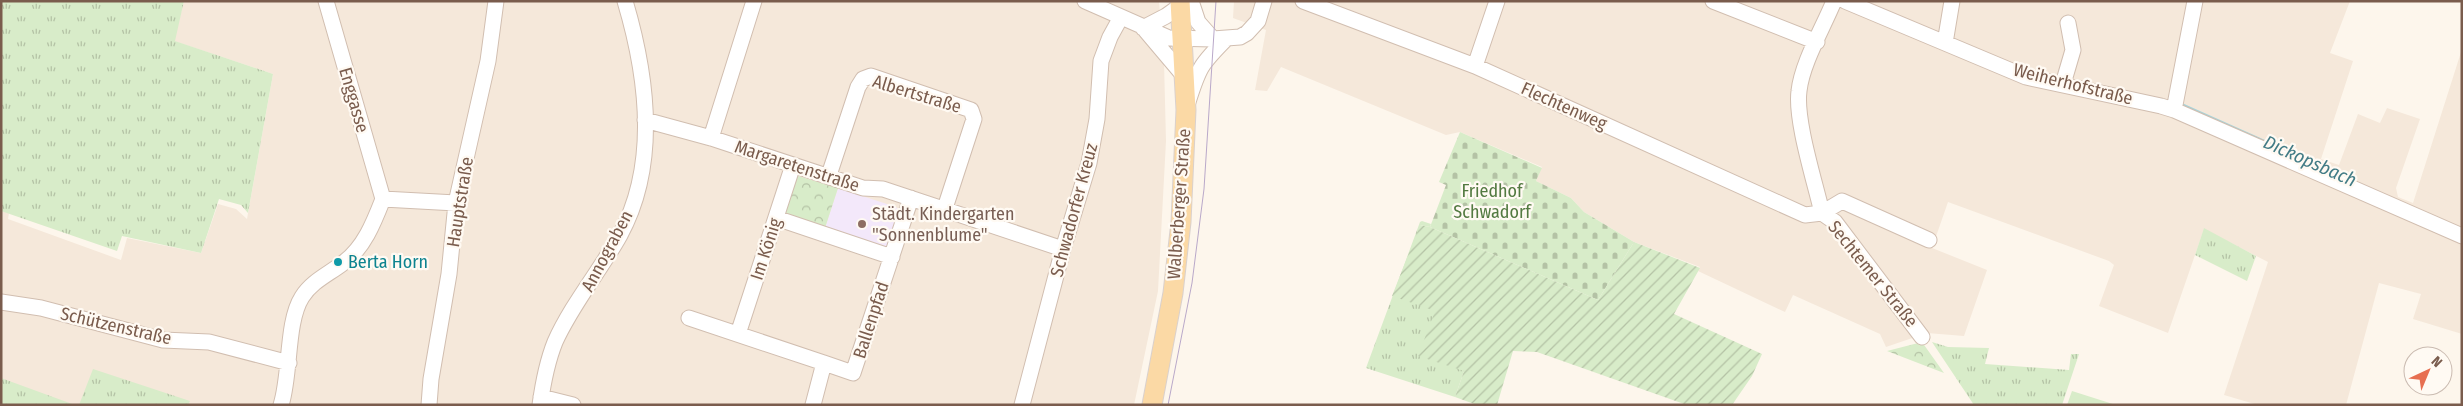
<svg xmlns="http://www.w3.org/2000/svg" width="2463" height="406" viewBox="0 0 2463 406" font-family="'Fira Sans Condensed',sans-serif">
	<defs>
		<pattern id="grass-tufts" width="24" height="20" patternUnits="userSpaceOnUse" patternTransform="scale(1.25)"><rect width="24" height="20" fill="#d8ecc9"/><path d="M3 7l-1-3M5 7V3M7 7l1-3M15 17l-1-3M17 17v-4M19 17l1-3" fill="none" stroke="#b4c2a5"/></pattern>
		<pattern id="forest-crowns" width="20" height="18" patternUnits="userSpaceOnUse" patternTransform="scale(1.25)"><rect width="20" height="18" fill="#d8ecc9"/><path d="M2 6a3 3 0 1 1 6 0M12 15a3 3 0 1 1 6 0" fill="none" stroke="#b4c2a5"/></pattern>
		<pattern id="cemetery-stones" width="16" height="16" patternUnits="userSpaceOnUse" patternTransform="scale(1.25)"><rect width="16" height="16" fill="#d8ecc9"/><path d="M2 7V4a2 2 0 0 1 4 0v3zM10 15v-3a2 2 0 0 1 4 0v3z" fill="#b4c2a5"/></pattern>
		<pattern id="garden-furrows" width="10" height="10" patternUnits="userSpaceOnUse" patternTransform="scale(1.25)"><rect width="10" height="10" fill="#d8ecc9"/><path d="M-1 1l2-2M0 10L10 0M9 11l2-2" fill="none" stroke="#b4c2a5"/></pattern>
	</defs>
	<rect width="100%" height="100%" fill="#fdf6ec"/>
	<path fill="#f5e8da" d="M184,1H1159L1164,62L1166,141L1158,291L1134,405H1V211L9,213L8,219L121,260L127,238L201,253L218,204L236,209L247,219L273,74L174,41Z
		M1234,1H2350L2330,53L2353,61L2321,159L2339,165L2358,114L2380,123L2387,108L2420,119L2396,188L2398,197L2413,203L2462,49V334L2413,319L2421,294L2379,283L2346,405H2258L2224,395L2268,262L2204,229L2168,333L2099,306L2114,265L2109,261L1948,202L1932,248L1987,270L1964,336L1927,333L1886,347L1880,334L1793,295L1785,312L1698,271L1700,267L1634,242L1584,212L1571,198L1536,181L1542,167L1460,132L1446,135L1281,67L1267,91L1255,90L1266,30L1233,18Z"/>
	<path fill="#f3e8fa" d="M838,188L896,207L899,210L888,250L824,231Z"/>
	<path fill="url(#grass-tufts)" d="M1,1H184L175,41L273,74L248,213L241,205L219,199L201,253L122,236L117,251L1,211Z
		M1422,221L1431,224L1430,227L1420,225L1435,311L1464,371L1455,397L1366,368L1420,222Z
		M2204,228L2256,256L2247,281L2195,255Z
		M1932,342L1948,347L1989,348L1985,364L2069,370L2071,354H2079L2062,405H1974Z
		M93,369L190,401L188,405H79Z
		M1,378L75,405H1Z"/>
	<path fill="url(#forest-crowns)" d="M798,176L838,188L824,231L783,217L795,178Z
		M1922,342L1944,373L1887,351Z"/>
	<path fill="url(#cemetery-stones)" d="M1460,132L1542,168L1536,181L1571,198L1584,212L1634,242L1598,300L1430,227L1446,185L1439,182Z"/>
	<path fill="url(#garden-furrows)" d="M1420,225L1430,227L1598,300L1634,242L1700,268L1674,314L1762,354L1752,376L1732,405H1687L1537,352L1513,351L1497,405H1477L1455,397L1464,371L1418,356L1435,311L1392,296Z"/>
	<path fill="#d8ecc9" d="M2072,391L2116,405H2067Z"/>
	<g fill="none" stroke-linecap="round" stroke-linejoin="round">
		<path stroke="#a5d3da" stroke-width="3" d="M2183,105L2315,164"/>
		<defs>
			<path id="minor" d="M326,1L383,199
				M1085,1L1169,38L1213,39L1240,37L1247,33L1258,21L1264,1
				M1191,1L1198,22L1213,39
				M1303,1L1475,66L1805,215L1822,213L1842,201L1929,240
				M1713,1L1817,42
				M1834,1C1823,28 1802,63 1799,91C1795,120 1815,182 1822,213L1835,222L1922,337
				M1845,1L2026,77L2161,106L2174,110L2462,236
				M1143,28L1166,16L1180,6
				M1146,31L1184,76
				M1945,43L1952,1
				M1475,66L1497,1
				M2063,84L2073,50L2068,23
				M1188,102C1199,67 1201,64 1227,38
				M2174,110L2195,1
				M645,120L711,138L863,188L883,189L1063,249
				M711,138L754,1
				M829,175L858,87L863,79L871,76L971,110L974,119L945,208
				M383,199L456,203
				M776,218L892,257
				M1,302L41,308L163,340L209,342L289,363
				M689,318L824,363
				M738,334L793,165
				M541,397L573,405
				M281,405C291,374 286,322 302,297C312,281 329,274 343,263C364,248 374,222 383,199
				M429,405L431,379L449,274L456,203L488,61L496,1
				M540,405C543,383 547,362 555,342C572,304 600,271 620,235C659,164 647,75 625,1
				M813,405L824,363L853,373L911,198
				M1022,405L1063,249L1089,163L1097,119L1101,61L1110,37L1121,17"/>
			<path id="major" d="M1152,405L1173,293L1181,222L1186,110L1180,1"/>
		</defs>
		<use href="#minor" stroke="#d1beb0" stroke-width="17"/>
		<use href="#major" stroke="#dad1cd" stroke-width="21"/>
		<use href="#minor" stroke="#fff" stroke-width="15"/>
		<use href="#major" stroke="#fbd9a5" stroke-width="19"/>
		<path stroke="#b9a8c9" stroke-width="1" d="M1168,405L1192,283L1204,189L1216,1"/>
	</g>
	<circle fill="#8d6e63" stroke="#fffaf3" stroke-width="2" cx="862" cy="224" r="5"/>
	<circle fill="#0f9aa8" stroke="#fffaf3" stroke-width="2" cx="338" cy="262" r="5"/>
	<g text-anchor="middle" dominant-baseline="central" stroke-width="4.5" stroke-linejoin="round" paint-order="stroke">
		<g font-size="18" fill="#7a5c4d" stroke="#fffaf3">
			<text transform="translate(2073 84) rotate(14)">Weiherhofstraße</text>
			<text transform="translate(917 94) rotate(17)">Albertstraße</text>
			<text transform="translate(354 100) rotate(74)">Enggasse</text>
			<text transform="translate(1564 106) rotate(24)">Flechtenweg</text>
			<text transform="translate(797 166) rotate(18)">Margaretenstraße</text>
			<text transform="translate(460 202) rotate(-81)">Hauptstraße</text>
			<text transform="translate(1179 204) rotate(-86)">Walberberger Straße</text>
			<text transform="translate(1074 210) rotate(-75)">Schwadorfer Kreuz</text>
			<text transform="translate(766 249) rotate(-72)">Im König</text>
			<text transform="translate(607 251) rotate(-62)">Annograben</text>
			<text transform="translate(1873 274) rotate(51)">Sechtemer Straße</text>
			<text transform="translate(871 320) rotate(-72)">Ballenpfad</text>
			<text transform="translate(116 326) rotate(13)">Schützenstraße</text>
		</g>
		<g font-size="18" fill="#537a41" stroke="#fffaf3">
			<text x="1492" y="191">Friedhof<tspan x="1492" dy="21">Schwadorf</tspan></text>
		</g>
		<g font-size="18" fill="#785e54" stroke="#fffaf3" text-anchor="start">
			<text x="872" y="214">Städt. Kindergarten<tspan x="872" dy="21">"Sonnenblume"</tspan></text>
		</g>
		<g font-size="18" fill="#0d838f" stroke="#fffaf3" text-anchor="start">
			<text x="348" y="262">Berta Horn</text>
		</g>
		<g font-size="19" font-style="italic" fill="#437c86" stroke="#fffaf3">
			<text transform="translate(2310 161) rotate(24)">Dickopsbach</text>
		</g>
	</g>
	<rect width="2463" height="406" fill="none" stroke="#7a5c4d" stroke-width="5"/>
	<g transform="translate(2428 371) rotate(44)"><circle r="24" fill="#fffaf3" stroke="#cabbb1"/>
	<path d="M0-4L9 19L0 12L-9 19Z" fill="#e76f51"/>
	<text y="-8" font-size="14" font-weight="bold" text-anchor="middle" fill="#7a5c4d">N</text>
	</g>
</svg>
